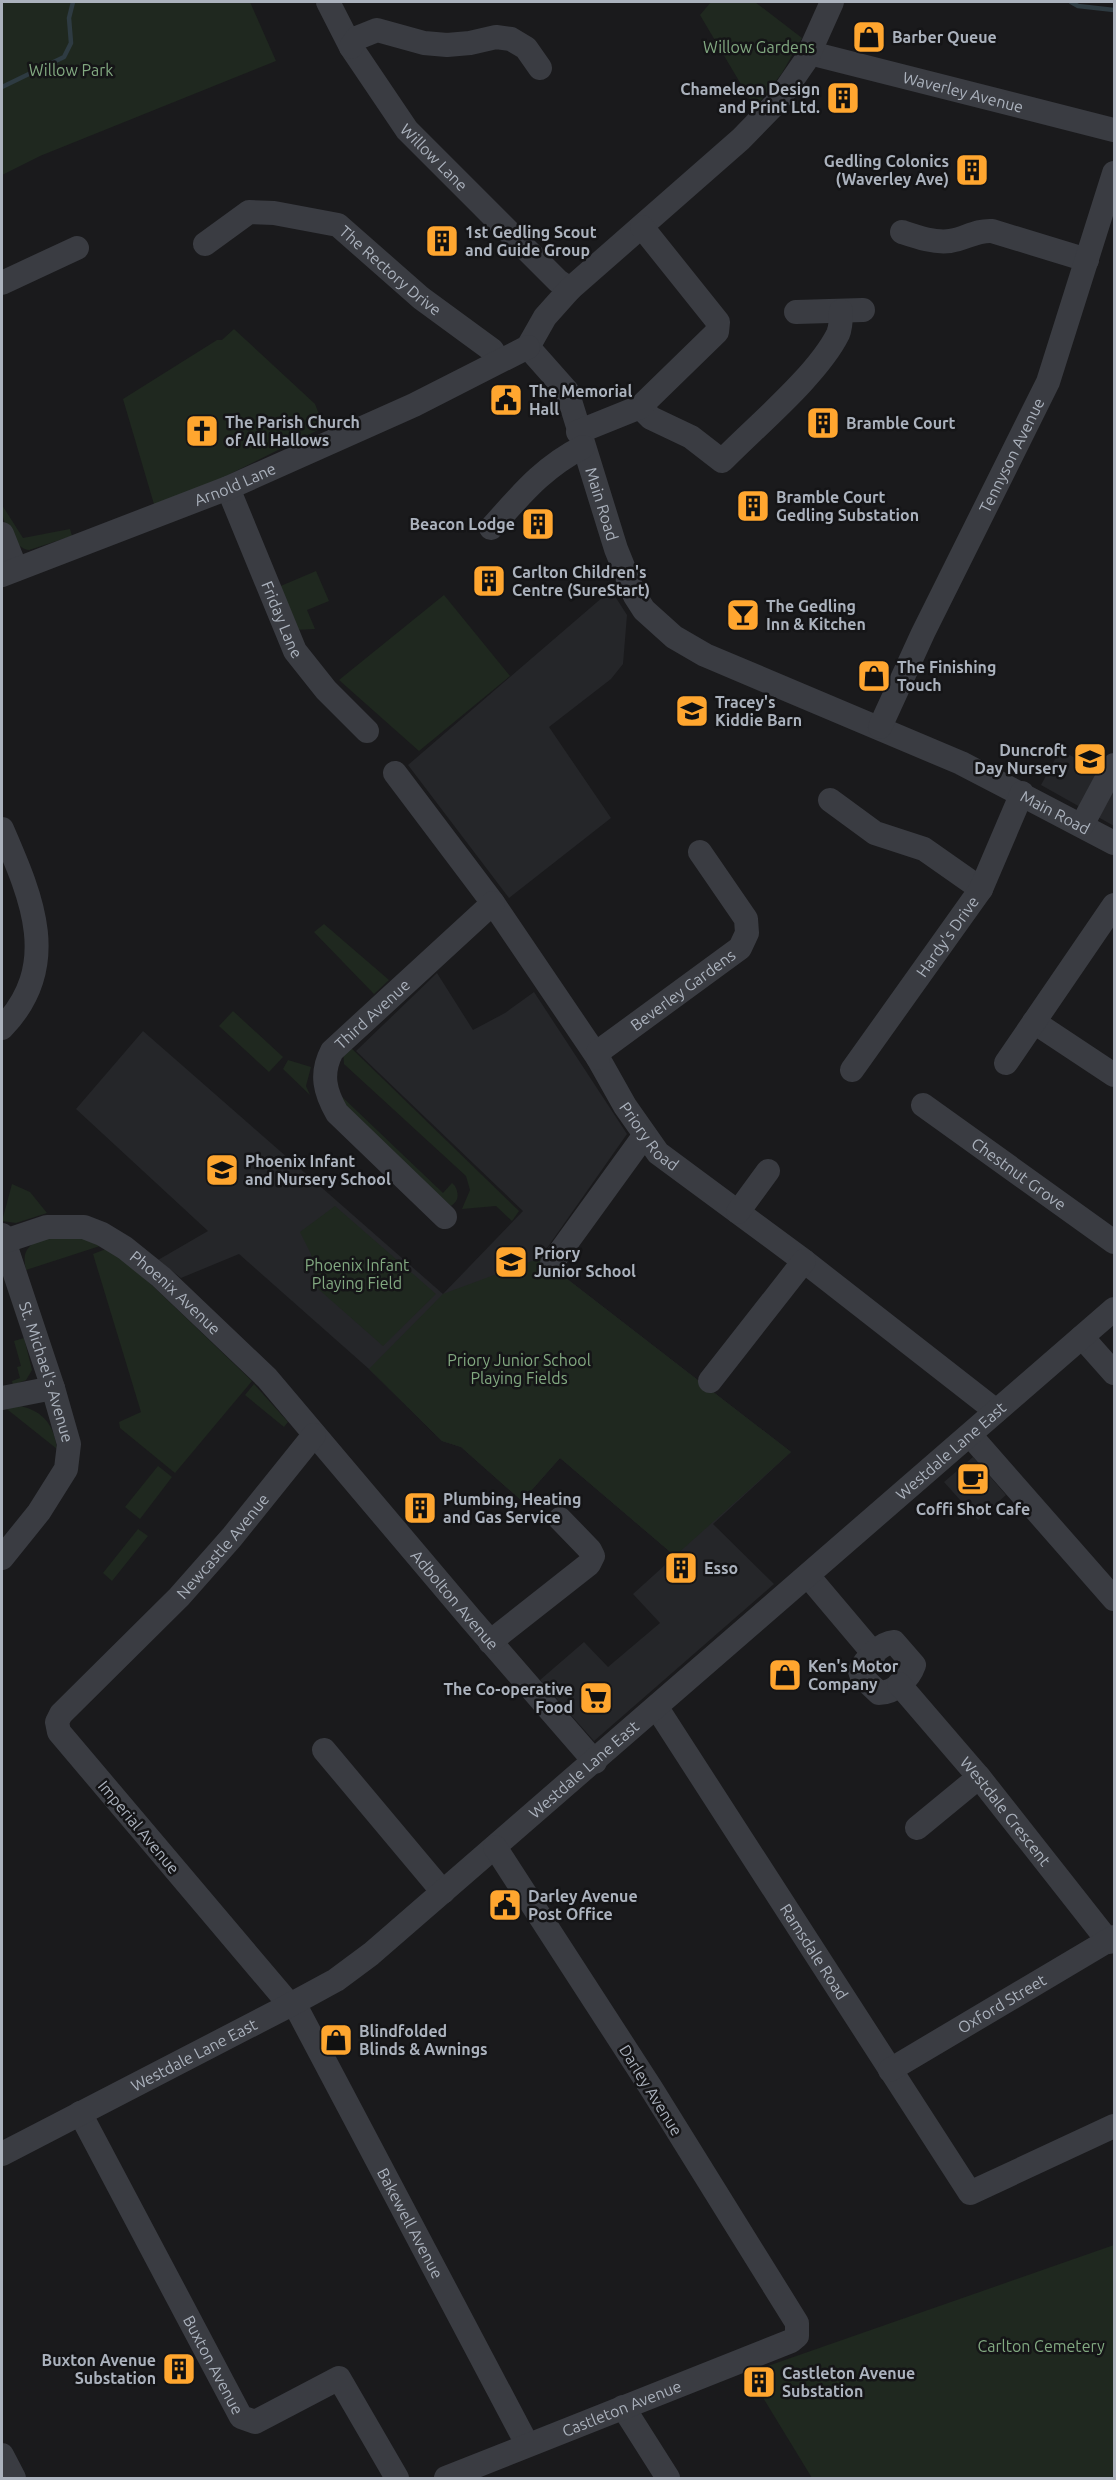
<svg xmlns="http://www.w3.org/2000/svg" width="1116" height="2480" viewBox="0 0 1116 2480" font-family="Ubuntu,sans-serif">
	<rect width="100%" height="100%" fill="#1a1a1c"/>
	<path fill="#252629" d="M611,590L627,615L623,664L611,679L549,727L611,818L509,898L408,765Z
		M1060,750L1114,778V826L1041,785Z
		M437,973L473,1030L505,1013L534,992L627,1134L540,1258L791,1452L713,1524L774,1584L594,1741L540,1680L584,1642L608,1667L660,1623L633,1594L675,1556L560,1458L522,1501L461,1447L442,1441L369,1369L239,1254L181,1278L158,1260L208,1231L76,1109L143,1031L443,1294L523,1211L356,1051Z
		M973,1457L1006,1495L978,1520L944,1482Z"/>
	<path fill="#1f281f" d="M2,2H250L276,61L40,156L2,175Z
		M711,2H755L802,38L782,73L755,108L700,15Z
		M234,329L315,404L324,427L156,511L123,399L217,340H222Z
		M2,505L23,538L70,529L72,536L29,550C14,549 0,519 2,505Z
		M316,571L329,601L307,610L315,629L294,630L276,588Z
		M444,595L510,676L419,751L339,680Z
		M324,924L389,980L374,994L314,932Z
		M233,1011L283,1057L269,1072L219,1026Z
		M347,1044L519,1211L512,1221L496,1206L462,1209L470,1190L466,1176L344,1064L343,1050Z
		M288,1060L311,1067L306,1086L310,1095L283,1069Z
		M336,1091L443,1193L452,1183L455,1186C459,1194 459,1201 451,1206L338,1104Z
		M12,1184L30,1192L47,1213L16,1223L2,1221Z
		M335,1206L436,1294L383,1346L316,1287L311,1254L300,1232Z
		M48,1238H85L103,1245L26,1270C21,1249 30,1243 48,1238Z
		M106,1249L133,1267L252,1381L175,1473L120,1428L119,1422L141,1412L93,1254Z
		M540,1258L791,1452L675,1556L560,1458L522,1501L461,1447L442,1441L369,1369L443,1294Z
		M24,1338L32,1370L26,1380L13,1385L12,1381L20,1378L17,1367L21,1366L14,1341Z
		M254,1384L288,1422L284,1427L245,1395Z
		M15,1405C41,1409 54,1423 57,1449L3,1406Z
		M158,1466L172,1477L140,1519L125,1507Z
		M138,1529L148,1536L112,1581L103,1573Z
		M1114,2245V2478H812L748,2373Z"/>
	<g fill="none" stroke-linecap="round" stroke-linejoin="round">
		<path stroke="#2e3b42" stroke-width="4.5" d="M1071,2L1078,6L1114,10
			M2,87L64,57L71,43L69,18L73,2"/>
		<g stroke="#3a3c42" stroke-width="24">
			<path id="s1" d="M328,2L351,47L407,130L558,281L570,289"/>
			<path d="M351,47L357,38L377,30L424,43L447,45L470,43L496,37L511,39L526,48L540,68"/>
			<path id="s2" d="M810,53L1114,130"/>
			<path d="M902,232C917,237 934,243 950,241C965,239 976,230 992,231L1087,260"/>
			<path id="s3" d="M205,244L249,212L274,213L338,225L421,298L492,350L499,361"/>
			<path d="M2,283L77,248"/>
			<path d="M796,312L863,310"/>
			<path id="s4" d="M528,347L567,391L616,549L635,596L644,610L674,637L705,655L961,763L1114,843"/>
			<path d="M528,347L545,317L570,289L741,139L777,102L806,60L832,2"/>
			<path d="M640,407L651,418L691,437L722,461C755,427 817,376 838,334C841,327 841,318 841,311"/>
			<path d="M578,432L640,407L717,332L718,322L642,227"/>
			<path id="s5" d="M228,488L295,651L326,690L367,731"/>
			<path d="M491,528C520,496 543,467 583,447"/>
			<path d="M2,534L16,569"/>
			<path id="s6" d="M2,575L228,488L414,405L528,347"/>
			<path id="s7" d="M880,727L923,633L1048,382L1114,173"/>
			<path id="s8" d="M395,773L493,903L598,1058L625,1106L658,1153L804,1261L996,1411"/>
			<path d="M830,800L875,833L924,849L981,889"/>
			<path d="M1082,825L1114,765"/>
			<path d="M2,829C32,898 62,966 2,1028"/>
			<path d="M1034,1022L1114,1075"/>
			<path id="s9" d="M598,1058V1052L740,948L747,933L746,919L700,852"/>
			<path d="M1006,1063L1114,905"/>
			<path id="s10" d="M852,1070L981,889L1022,793"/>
			<path id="s11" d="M923,1105L1114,1242"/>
			<path d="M738,1212L768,1171"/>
			<path id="s12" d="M445,1217L337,1113C325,1092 320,1074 332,1051L493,903"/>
			<path id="s13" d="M2,1235L53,1388L69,1444L66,1469L39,1512L2,1558"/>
			<path id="s14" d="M2,1242L47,1227H84L102,1234L125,1248L161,1277L267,1378L470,1618L595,1762"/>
			<path d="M552,1263L644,1136"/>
			<path d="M1082,1337L1114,1373"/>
			<path d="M710,1381L804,1261"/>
			<path d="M2,1398L53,1388"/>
			<path d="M970,1435L1114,1599"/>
			<path d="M809,1577L874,1654"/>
			<path d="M490,1642L589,1564L593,1556L590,1550L560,1519"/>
			<path d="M894,1642L914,1665C909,1679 894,1693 879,1693L862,1677L860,1671C865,1659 881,1643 894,1642Z"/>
			<path id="s15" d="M899,1684L979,1777L1109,1942"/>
			<path id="s16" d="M657,1708L970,2193L1114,2126"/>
			<path d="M324,1750L443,1892"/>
			<path d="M917,1828L979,1777"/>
			<path id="s17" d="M294,2003L527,2444"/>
			<path id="s18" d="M290,2005L59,1732L57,1722L61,1714L179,1597L232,1537L314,1435"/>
			<path id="s19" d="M890,2070L1114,1937"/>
			<path id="s20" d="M80,2113L241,2417L255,2422L339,2378L397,2478"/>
			<path id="s21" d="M2,2154L290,2005L336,1980L371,1954L1114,1309"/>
			<path d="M623,2407L668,2478"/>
			<path d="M2,2455L14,2478"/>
			<path id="s22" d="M446,2478L791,2341L797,2336V2323L651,2088L495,1847"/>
		</g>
	</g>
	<defs>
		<symbol id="shop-square" viewBox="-11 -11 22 22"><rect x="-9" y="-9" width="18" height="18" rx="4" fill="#ffa62f" stroke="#151517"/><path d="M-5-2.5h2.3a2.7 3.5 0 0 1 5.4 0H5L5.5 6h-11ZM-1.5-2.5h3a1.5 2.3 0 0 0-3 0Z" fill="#111"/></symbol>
		<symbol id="building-square" viewBox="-11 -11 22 22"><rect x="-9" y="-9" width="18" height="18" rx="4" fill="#ffa62f" stroke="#151517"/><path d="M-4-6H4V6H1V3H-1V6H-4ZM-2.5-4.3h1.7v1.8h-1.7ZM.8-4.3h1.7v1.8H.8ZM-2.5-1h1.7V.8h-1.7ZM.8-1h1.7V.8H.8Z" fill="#111"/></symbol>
		<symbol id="civic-square" viewBox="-11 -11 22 22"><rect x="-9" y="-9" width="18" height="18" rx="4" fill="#ffa62f" stroke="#151517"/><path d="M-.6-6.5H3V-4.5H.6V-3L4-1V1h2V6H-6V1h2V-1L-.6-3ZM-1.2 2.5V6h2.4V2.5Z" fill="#111"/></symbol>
		<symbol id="church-square" viewBox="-11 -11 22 22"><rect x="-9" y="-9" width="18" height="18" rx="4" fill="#ffa62f" stroke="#151517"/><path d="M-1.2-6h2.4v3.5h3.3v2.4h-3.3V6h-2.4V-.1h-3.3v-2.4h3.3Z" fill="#111"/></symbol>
		<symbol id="bar-square" viewBox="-11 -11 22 22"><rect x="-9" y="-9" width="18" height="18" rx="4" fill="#ffa62f" stroke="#151517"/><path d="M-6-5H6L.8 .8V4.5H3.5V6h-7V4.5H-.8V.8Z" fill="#111"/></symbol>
		<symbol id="school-square" viewBox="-11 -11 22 22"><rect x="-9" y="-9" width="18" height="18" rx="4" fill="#ffa62f" stroke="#151517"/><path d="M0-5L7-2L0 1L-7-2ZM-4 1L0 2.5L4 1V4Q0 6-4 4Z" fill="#111"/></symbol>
		<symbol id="cafe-square" viewBox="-11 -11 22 22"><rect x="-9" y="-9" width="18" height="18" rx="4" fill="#ffa62f" stroke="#151517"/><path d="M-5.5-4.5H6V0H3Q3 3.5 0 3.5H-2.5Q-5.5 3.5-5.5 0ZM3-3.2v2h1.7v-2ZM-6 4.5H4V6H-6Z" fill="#111"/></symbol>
		<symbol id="supermarket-square" viewBox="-11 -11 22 22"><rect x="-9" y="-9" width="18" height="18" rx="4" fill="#ffa62f" stroke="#151517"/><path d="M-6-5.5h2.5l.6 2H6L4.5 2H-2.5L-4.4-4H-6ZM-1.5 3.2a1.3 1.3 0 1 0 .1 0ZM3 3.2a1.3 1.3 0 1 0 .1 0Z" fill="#111"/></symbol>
	</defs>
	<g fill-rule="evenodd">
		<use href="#shop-square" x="850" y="18" width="38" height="38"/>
		<use href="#building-square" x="824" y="79" width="38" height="38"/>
		<use href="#building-square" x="953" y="151" width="38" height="38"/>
		<use href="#building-square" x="423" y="222" width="38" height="38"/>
		<use href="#civic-square" x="487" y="381" width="38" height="38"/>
		<use href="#building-square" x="804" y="404" width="38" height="38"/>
		<use href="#church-square" x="183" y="412" width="38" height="38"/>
		<use href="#building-square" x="734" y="487" width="38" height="38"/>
		<use href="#building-square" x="519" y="505" width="38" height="38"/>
		<use href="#building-square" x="470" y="562" width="38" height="38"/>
		<use href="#bar-square" x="724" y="596" width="38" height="38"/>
		<use href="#shop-square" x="855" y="657" width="38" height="38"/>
		<use href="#school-square" x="673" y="692" width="38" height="38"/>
		<use href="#school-square" x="1071" y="740" width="38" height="38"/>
		<use href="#school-square" x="203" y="1151" width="38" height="38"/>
		<use href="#school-square" x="492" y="1243" width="38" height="38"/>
		<use href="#cafe-square" x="954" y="1460" width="38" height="38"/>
		<use href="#building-square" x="401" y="1489" width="38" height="38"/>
		<use href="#building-square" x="662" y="1549" width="38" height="38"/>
		<use href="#shop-square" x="766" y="1656" width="38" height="38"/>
		<use href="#supermarket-square" x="577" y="1679" width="38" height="38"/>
		<use href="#civic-square" x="486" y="1886" width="38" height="38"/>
		<use href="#shop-square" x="317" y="2021" width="38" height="38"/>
		<use href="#building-square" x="160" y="2350" width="38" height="38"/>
		<use href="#building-square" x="740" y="2363" width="38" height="38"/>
	</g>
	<g text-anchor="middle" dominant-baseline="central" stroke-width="5" stroke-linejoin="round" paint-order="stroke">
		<g font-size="16" font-weight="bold" fill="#abb2bd" stroke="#151517" text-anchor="start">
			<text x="892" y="37">Barber Queue</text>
			<text x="820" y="89" text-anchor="end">Chameleon Design<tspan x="820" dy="18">and Print Ltd.</tspan></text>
			<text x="949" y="161" text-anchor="end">Gedling Colonics<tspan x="949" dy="18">(Waverley Ave)</tspan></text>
			<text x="465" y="232">1st Gedling Scout<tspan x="465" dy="18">and Guide Group</tspan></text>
			<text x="529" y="391">The Memorial<tspan x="529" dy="18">Hall</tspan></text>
			<text x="225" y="422">The Parish Church<tspan x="225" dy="18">of All Hallows</tspan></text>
			<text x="846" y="423">Bramble Court</text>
			<text x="776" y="497">Bramble Court<tspan x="776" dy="18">Gedling Substation</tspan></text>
			<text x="515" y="524" text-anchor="end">Beacon Lodge</text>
			<text x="512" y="572">Carlton Children's<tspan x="512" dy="18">Centre (SureStart)</tspan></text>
			<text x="766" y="606">The Gedling<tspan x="766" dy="18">Inn &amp; Kitchen</tspan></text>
			<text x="897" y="667">The Finishing<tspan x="897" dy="18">Touch</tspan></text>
			<text x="715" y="702">Tracey's<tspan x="715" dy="18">Kiddie Barn</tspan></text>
			<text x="1067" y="750" text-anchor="end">Duncroft<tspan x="1067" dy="18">Day Nursery</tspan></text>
			<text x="245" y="1161">Phoenix Infant<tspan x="245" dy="18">and Nursery School</tspan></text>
			<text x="534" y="1253">Priory<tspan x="534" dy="18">Junior School</tspan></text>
			<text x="443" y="1499">Plumbing, Heating<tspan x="443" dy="18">and Gas Service</tspan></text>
			<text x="973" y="1509" text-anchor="middle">Coffi Shot Cafe</text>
			<text x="704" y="1568">Esso</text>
			<text x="808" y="1666">Ken's Motor<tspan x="808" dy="18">Company</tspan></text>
			<text x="573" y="1689" text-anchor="end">The Co-operative<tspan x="573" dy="18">Food</tspan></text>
			<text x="528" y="1896">Darley Avenue<tspan x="528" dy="18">Post Office</tspan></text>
			<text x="359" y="2031">Blindfolded<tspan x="359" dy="18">Blinds &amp; Awnings</tspan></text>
			<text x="156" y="2360" text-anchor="end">Buxton Avenue<tspan x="156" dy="18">Substation</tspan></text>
			<text x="782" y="2373">Castleton Avenue<tspan x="782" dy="18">Substation</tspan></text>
		</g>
		<g font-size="16" fill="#82a981" stroke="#151517">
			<text x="759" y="47">Willow Gardens</text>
			<text x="71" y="70">Willow Park</text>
			<text x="357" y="1265">Phoenix Infant<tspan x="357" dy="18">Playing Field</tspan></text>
			<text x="519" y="1360">Priory Junior School<tspan x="519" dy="18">Playing Fields</tspan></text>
			<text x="1041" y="2346">Carlton Cemetery</text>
		</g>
		<g font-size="16" fill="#abb2bd" stroke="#151517">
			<text stroke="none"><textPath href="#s2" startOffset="158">Waverley Avenue</textPath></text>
			<text stroke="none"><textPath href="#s1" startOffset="189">Willow Lane</textPath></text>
			<text stroke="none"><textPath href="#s3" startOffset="214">The Rectory Drive</textPath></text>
			<text stroke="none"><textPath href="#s7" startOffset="302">Tennyson Avenue</textPath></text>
			<text stroke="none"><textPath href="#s6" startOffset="250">Arnold Lane</textPath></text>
			<text stroke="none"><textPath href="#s4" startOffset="177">Main Road</textPath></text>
			<text stroke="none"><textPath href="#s5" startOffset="142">Friday Lane</textPath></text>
			<text stroke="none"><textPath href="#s4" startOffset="752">Main Road</textPath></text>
			<text stroke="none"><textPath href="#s10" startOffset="164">Hardy's Drive</textPath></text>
			<text stroke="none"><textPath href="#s9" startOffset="111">Beverley Gardens</textPath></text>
			<text stroke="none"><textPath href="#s12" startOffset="270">Third Avenue</textPath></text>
			<text stroke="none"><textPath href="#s8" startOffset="444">Priory Road</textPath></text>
			<text stroke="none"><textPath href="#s11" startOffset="118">Chestnut Grove</textPath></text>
			<text stroke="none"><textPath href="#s14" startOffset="198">Phoenix Avenue</textPath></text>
			<text stroke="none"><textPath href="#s13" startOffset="144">St. Michael's Avenue</textPath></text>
			<text stroke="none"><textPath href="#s21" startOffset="1188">Westdale Lane East</textPath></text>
			<text stroke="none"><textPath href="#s18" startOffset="610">Newcastle Avenue</textPath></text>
			<text stroke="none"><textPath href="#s14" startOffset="614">Adbolton Avenue</textPath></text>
			<text stroke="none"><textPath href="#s21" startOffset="702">Westdale Lane East</textPath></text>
			<text stroke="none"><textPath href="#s15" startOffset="166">Westdale Crescent</textPath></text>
			<text transform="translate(139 1827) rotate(50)">Imperial Avenue</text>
			<text stroke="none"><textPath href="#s16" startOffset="290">Ramsdale Road</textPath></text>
			<text stroke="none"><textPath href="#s19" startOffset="130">Oxford Street</textPath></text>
			<text stroke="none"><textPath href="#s21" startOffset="216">Westdale Lane East</textPath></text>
			<text transform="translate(651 2090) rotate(58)">Darley Avenue</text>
			<text stroke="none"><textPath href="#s17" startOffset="249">Bakewell Avenue</textPath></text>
			<text stroke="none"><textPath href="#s20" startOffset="285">Buxton Avenue</textPath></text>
			<text stroke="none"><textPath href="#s22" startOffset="189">Castleton Avenue</textPath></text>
		</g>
	</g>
	<rect width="1116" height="2480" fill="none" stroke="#abb2bd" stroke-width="6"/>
</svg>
